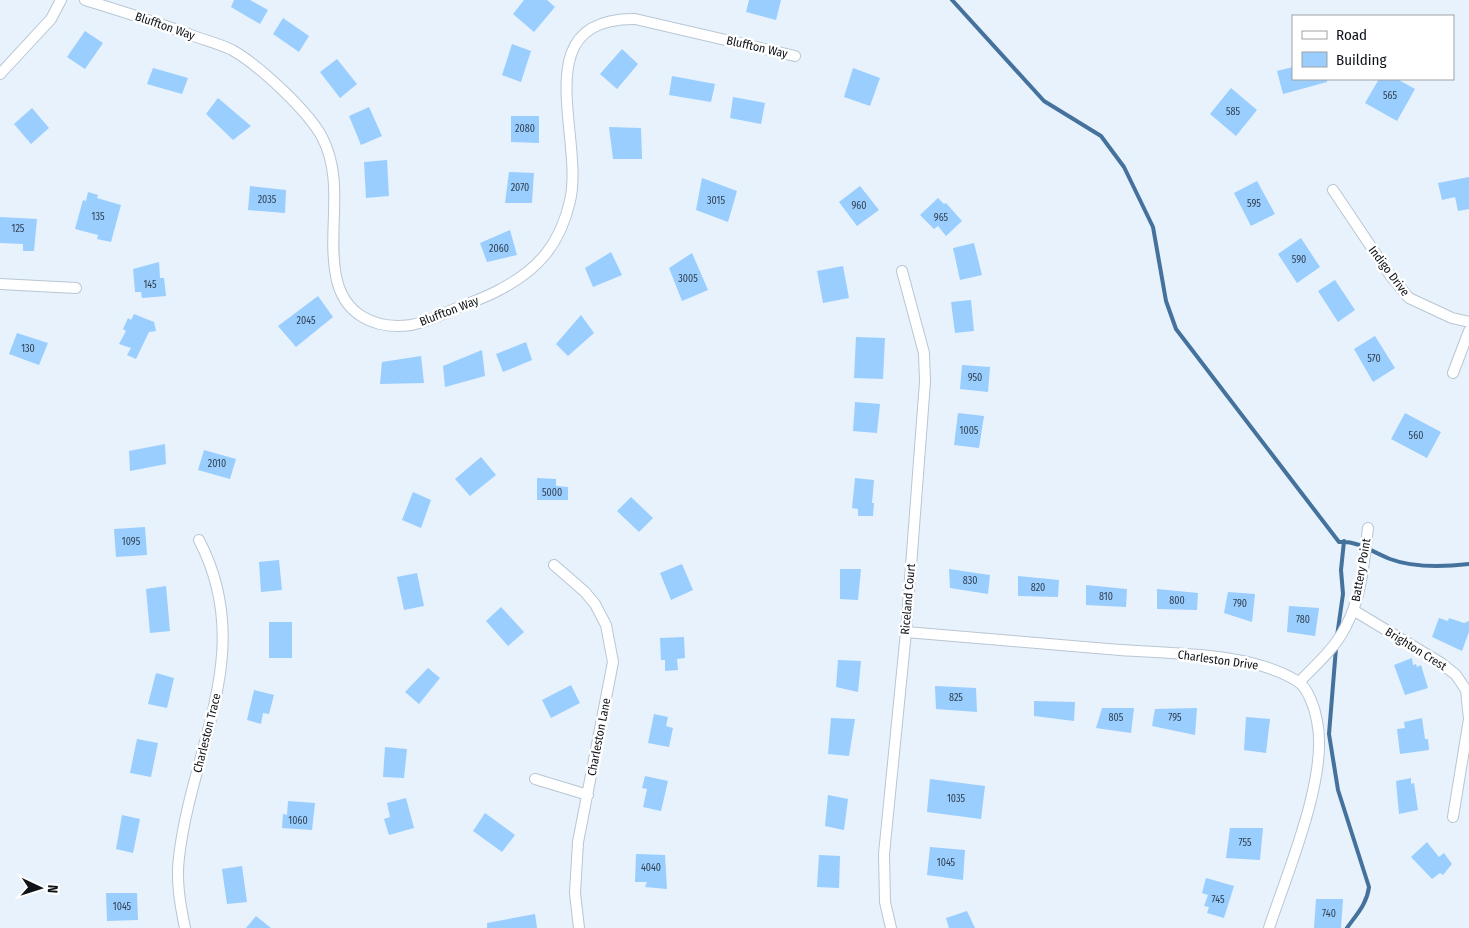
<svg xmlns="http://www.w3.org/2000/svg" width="1469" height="928" viewBox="0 0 1469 928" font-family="'Fira Sans Condensed',sans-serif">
	<rect width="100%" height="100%" fill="#e7f2fd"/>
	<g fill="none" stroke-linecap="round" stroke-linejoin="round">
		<path stroke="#44729d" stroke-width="4" d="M952,0L1044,101L1101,136L1124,167L1153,227L1166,301L1176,329L1339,542C1357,540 1374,553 1390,559C1414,568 1444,567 1469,564
			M1337,636L1343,594L1341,570L1344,541
			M1336,648L1329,734L1338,790L1369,887C1367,904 1356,915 1347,928"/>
	</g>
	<path fill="#99ceff" d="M234,0H250L268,10L260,24L231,7Z
		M524,0H547L555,7L534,32L513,14Z
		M749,0H781L776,20L746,12Z
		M283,18L309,36L299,52L273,34Z
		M85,31L103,43L85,69L67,57Z
		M512,44L531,51L521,82L502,75Z
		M622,49L638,64L617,89L600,74Z
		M337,59L357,84L340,98L320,72Z
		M1293,67V79H1327V82L1283,94L1277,71Z
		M153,68L188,78L182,94L147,84Z
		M853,68L880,78L870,106L844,97Z
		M672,76L715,84L711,102L669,95Z
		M1379,79H1397L1415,89L1397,121L1365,103Z
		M1231,88L1257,110L1236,136L1210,114Z
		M733,97L765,103L761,124L730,118Z
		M218,98L251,126L233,140L206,114Z
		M369,107L382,136L361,145L349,116Z
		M32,108L49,128L31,144L14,124Z
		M511,116H539V143L511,142Z
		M609,127L641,128L642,159H613Z
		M387,160L389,196L366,198L364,162Z
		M509,172L534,173L532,203H505Z
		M1469,177V209L1458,211L1455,197L1442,200L1438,183Z
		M702,178L737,191L728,222L696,210Z
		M1257,181L1275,214L1251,226L1234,193Z
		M250,186L286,190L285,213L248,210Z
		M860,186L879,210L857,226L839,202Z
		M88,192L98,195L97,198L121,205L111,242L97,239L98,235L75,229L83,200L86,201Z
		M938,198L944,204L946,203L962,221L946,236L938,226L934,229L920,215Z
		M0,217L37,219L34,251H23V244L0,243Z
		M510,230L517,255L487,262L480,243Z
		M1301,238L1320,267L1297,283L1278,254Z
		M974,243L982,275L960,280L953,248Z
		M611,252L622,275L593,287L585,268Z
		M692,253L708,290L682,301L669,268Z
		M159,262L160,278H164L166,296L142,298L141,292H135L133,269Z
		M843,266L849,298L823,303L817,271Z
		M1335,280L1355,310L1338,322L1318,291Z
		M318,296L333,317L296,347L278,326Z
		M971,300L974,331L955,333L951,302Z
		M134,314L154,322L156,331L149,332L136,359L127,355L131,348L119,344L126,331L123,329L128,318L131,320Z
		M581,315L594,333L568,356L556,344Z
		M17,333L48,343L39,365L9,354Z
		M1375,336L1395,368L1373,382L1354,349Z
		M856,337L885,338L883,379L854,378Z
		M526,342L532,360L503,372L496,354Z
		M482,350L485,376L445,387L443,366Z
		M421,356L424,383L380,384L382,362Z
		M962,365L990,367L988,392L960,389Z
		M855,402L880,404L877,433L853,431Z
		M958,413L984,416L979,448L954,445Z
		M1405,413L1441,432L1427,458L1391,439Z
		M165,444L166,464L130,471L129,451Z
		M204,450L236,459L230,479L198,470Z
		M481,457L496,475L470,496L455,479Z
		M537,478L556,479V486L568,487V500H537Z
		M855,478L874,480L872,503H874L873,516H858V509L852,508Z
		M413,492L431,500L421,528L402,520Z
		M631,497L653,518L639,532L617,511Z
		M145,527L147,555L116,557L114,529Z
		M279,560L282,590L261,592L259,562Z
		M682,564L693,590L671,600L660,573Z
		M840,569H861L858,600L840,599Z
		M949,569L990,575L988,594L950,588Z
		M417,573L424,606L404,610L397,577Z
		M1018,576L1059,580L1058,597L1018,596Z
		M1086,585L1127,589L1126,607L1086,605Z
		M166,586L170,631L150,633L146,589Z
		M1157,589L1198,593L1197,610L1157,609Z
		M1228,592L1255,594L1252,622L1224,613Z
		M1289,606L1319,608L1315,636L1287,632Z
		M501,607L524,632L508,646L486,621Z
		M1439,618L1448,621L1449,618L1464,623L1469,621V632L1462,651L1432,637Z
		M269,622H292V658H269Z
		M684,637L685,658L677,659L678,670L665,671V660H661L660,638Z
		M1412,658L1413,665L1416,664L1417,667L1421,665L1428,688L1405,695L1394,665Z
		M838,660L861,661L858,692L836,687Z
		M428,668L440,678L419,704L405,692Z
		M156,673L174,678L167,708L148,704Z
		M571,685L580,703L551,718L542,700Z
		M935,686L976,688L977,712L936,709Z
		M254,690L274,695L269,714L263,713L261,724L247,720Z
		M1034,701L1075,702L1074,721L1034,716Z
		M1102,708H1134L1131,733L1096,728Z
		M1197,708L1195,735L1152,726L1155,709Z
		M654,714L668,717L666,726L673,728L669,747L648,743Z
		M1246,717L1270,719L1266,753L1244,750Z
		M831,718L855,719L849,756L828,754Z
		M1422,718L1425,739H1428L1429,750L1400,754L1397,729L1405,728L1404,722Z
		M137,739L158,743L151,777L130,773Z
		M385,747L407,749L404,778L383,777Z
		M645,776L668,781L661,811L643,807L647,789L642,788Z
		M1411,778V784L1414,783L1418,810L1399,814L1396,781Z
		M930,779L985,786L981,819L927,812Z
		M828,795L848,799L844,830L825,826Z
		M406,798L414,828L389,835L384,819L390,817L387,803Z
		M288,801L315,803L312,830L282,828L283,814L287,815Z
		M485,813L515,835L502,852L473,831Z
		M122,815L140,819L133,853L116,849Z
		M1230,828H1263L1260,860L1226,858Z
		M1427,842L1439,857L1444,853L1452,864L1443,875L1440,873L1432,879L1411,857Z
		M930,847L965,850L963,880L927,875Z
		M636,854L665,855L667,889L645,887L647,882H635Z
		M819,855L840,856L839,888L817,887Z
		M242,866L247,902L227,904L222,869Z
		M1206,878L1234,886L1224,918L1207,913L1209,907L1204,906L1208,895L1202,893Z
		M106,893H137L138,920L107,921Z
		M1316,899H1343L1341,928H1314Z
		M967,911L975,928H949L946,918Z
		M535,914L537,928H487V923Z
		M256,916L271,928H246Z"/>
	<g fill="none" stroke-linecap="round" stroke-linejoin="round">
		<defs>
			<path id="street" d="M85,0C121,11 156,22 191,35C204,40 220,44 232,50C259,65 308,111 322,137C345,181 327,230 336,276C343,314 374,330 411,325C427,322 442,314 457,308C472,302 487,297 501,289C539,269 560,244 570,201C585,137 524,18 635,19L795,56
				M0,74L51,19L61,0
				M1333,190L1390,275L1409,298L1452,318L1469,322
				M0,284L76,288
				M1453,373L1469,331
				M554,565L585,592L595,604L606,625L613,662L578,842L575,893L579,928
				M1353,610L1441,663L1456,675L1466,690L1469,719L1453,817
				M906,632C977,638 1049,644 1120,650C1175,654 1250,652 1297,681C1308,687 1315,709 1317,721C1329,776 1287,873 1269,928
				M1299,682C1316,665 1336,647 1346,626C1362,596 1364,561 1368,528
				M535,779L588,795
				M185,928C180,904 176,881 179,857C192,746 257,651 199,540
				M891,928L885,902L884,854L906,632L925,382L924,353L902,271"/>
		</defs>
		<use href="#street" stroke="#b8c6d3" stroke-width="12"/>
		<use href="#street" stroke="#fff" stroke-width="10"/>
	</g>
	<g text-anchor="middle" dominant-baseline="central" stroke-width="5" stroke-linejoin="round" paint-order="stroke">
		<g font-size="10" fill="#324252">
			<text x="1390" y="96">565</text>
			<text x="1233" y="112">585</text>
			<text x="525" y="129">2080</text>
			<text x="520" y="188">2070</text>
			<text x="267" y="200">2035</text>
			<text x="716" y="201">3015</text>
			<text x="1254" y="204">595</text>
			<text x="859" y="206">960</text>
			<text x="98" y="217">135</text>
			<text x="941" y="218">965</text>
			<text x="18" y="229">125</text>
			<text x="499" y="249">2060</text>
			<text x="1299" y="260">590</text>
			<text x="688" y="279">3005</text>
			<text x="150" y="285">145</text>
			<text x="306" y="321">2045</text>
			<text x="28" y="349">130</text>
			<text x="1374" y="359">570</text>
			<text x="975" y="378">950</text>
			<text x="969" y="431">1005</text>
			<text x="1416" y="436">560</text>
			<text x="217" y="464">2010</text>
			<text x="552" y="493">5000</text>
			<text x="131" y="542">1095</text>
			<text x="970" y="581">830</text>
			<text x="1038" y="588">820</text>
			<text x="1106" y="597">810</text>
			<text x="1177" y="601">800</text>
			<text x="1240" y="604">790</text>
			<text x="1303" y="620">780</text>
			<text x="956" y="698">825</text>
			<text x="1116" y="718">805</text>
			<text x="1175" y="718">795</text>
			<text x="956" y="799">1035</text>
			<text x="298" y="821">1060</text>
			<text x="1245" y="843">755</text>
			<text x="946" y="863">1045</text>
			<text x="651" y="868">4040</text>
			<text x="1218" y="900">745</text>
			<text x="122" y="907">1045</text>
			<text x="1329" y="914">740</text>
		</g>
		<g font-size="12" fill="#101419" stroke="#fff">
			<text transform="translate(165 26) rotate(19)">Bluffton Way</text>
			<text transform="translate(757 47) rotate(13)">Bluffton Way</text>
			<text transform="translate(1389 271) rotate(53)">Indigo Drive</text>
			<text transform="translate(449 311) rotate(-21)">Bluffton Way</text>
			<text transform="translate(1361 570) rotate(-80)">Battery Point</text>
			<text transform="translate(908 599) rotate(-85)">Riceland Court</text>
			<text transform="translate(1416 649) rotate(32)">Brighton Crest</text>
			<text transform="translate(1218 660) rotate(8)">Charleston Drive</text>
			<text transform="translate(207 733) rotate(-76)">Charleston Trace</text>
			<text transform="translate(599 737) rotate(-79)">Charleston Lane</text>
		</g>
	</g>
	<rect x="1292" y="15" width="162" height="65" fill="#ffffff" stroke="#9fa1a3"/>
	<rect x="1302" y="31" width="25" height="8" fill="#ffffff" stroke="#9fa1a3"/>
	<text x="1336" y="40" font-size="15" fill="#101419">Road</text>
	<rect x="1302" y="52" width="25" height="15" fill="#99ceff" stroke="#9fa1a3"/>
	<text x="1336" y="65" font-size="15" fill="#101419">Building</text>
	<g transform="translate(40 888) rotate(94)" stroke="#ffffff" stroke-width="4" paint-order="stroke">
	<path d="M0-4L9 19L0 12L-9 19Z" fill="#101419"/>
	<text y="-8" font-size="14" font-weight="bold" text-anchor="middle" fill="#101419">N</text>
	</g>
</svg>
